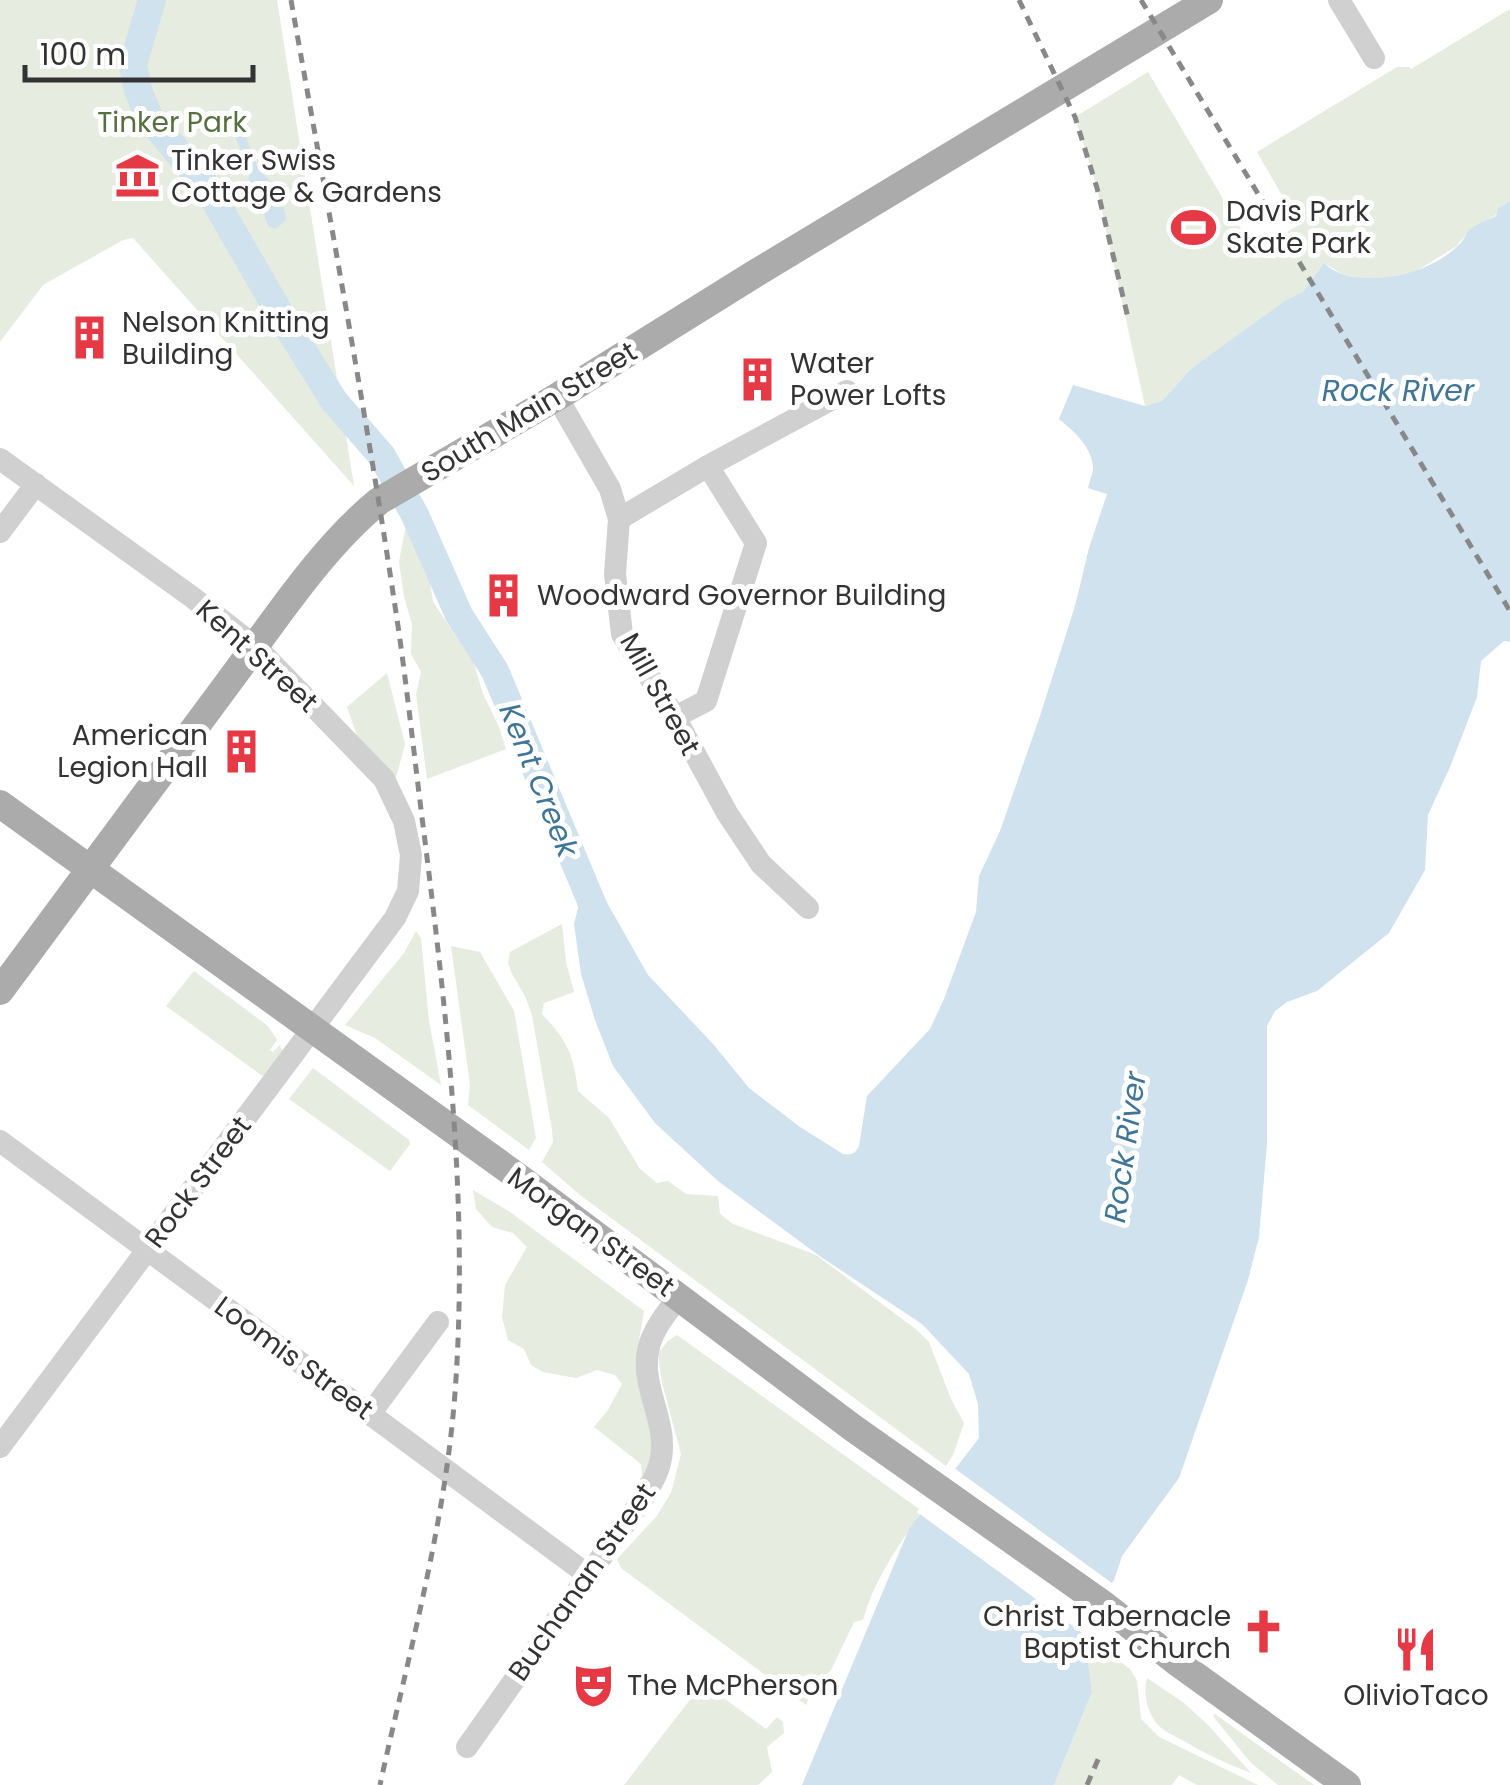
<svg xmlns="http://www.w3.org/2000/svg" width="1510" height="1785" viewBox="0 0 1510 1785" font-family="Poppins,sans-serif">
	<rect width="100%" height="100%" fill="#fff"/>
	<path fill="#e6ecdf" d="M0,0H277L354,486L133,238L123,240L43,285L0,342Z
		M1510,9V201L1498,208L1496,215L1468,231L1457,246L1415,272L1385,278H1358L1342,274L1324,263L1303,292L1192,368L1162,401L1145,406L1097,188L1075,117L1148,72L1254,251L1299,225L1257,152L1397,67H1409L1411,69Z
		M406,525L429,575L433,602L474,663L483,694L499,727L506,749L427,779L416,694L421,672L411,654L412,624L404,597L399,562Z
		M387,673L405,744L396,778L361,747L347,707Z
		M562,924L566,962L574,992L544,1003L542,1014C568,1042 573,1053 578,1091L609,1118L640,1169L657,1183L668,1181L686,1194L718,1196L720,1214L733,1224L816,1255L917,1330L929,1342L951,1399L964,1423L953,1455L946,1466L580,1195L542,1162L553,1142L552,1130L532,1015L525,996L512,974L508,963L510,952Z
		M416,931L421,938L429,1021L441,1085L375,1038L345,1025L404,953Z
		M451,946L480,952L514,1011L536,1138L529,1150L468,1105L470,1085Z
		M194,971L268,1026L277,1040L270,1050L273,1052L281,1044L280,1047L283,1050L264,1077L166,1006Z
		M313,1068L409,1140L410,1144L390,1171L289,1099Z
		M473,1190L510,1212L644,1311L637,1352L653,1450L649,1469L633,1493L642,1475L641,1464L594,1427L608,1410L622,1384L615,1375L597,1370L576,1378L543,1372L531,1365L524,1349L508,1340L502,1317L505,1285L527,1247L513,1233L492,1227L476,1209Z
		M677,1335L919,1509L917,1512L920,1515C897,1547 873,1582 863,1620L854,1622L831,1670L812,1690L806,1705L621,1568L617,1559L656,1517L671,1493L681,1454L662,1383L658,1353L668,1341Z
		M1088,1638L1130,1669L1137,1681L1141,1719L1159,1737L1258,1785H1197L1179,1775L1172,1785H1054L1092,1692L1086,1646Z
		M1147,1678L1184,1703L1208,1725L1251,1773C1227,1764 1206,1754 1184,1741C1175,1736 1164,1732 1157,1724C1147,1712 1143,1692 1147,1678Z
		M703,1683L766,1729L777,1717L783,1722L784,1733L767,1747L772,1772L758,1785H624Z
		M1215,1714L1314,1785H1278L1250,1762L1213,1716Z"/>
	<path fill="#cfe2ee" d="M238,114C247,136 252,164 270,181L269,191C280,199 285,206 286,220L276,229L269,227L265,218L264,208C259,201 253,195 250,188C248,183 249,177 249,172C246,153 230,138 233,117Z
		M1510,201V642L1504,641L1481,661L1477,697L1450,767L1428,815L1425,870L1389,933L1317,991L1287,1002L1275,1011L1267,1026V1144L1259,1237L1248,1280L1179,1478L1122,1556L1114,1580L1094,1612L1086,1646L1092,1692L1054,1785H802L909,1529L979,1438L978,1404L969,1374L922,1324L821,1257L718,1181L655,1123L613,1066L595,1020L581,974L574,924L588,869L648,975L714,1045L749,1088L800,1127L843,1154C852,1155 855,1154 859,1146L867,1096L930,1029L944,999L976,912L979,876L1000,831L1040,716L1075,606L1089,548L1107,494L1088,488C1089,482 1092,476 1093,470C1094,449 1074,431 1059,419L1073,385L1145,406L1162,401L1192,368L1285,301L1303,292L1324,263C1335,274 1352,278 1367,278C1401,279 1435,268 1460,244C1464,240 1465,235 1468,231C1475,224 1488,220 1496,216L1498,208Z"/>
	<path fill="#fff" d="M950,1465L1116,1586L1099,1614L1092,1640L917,1512Z"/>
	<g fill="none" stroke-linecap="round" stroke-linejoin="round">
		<path stroke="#cfe2ee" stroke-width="28" d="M152,0L133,64L138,90L150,119L207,187L283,319L334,401L382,456L415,515L459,615L495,671L599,920"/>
		<path stroke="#d0d0d0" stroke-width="22" d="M1339,0L1374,58
			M557,397L610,489L619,519L615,574L622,634L675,717L727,813L761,864L808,908
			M0,459L192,597L256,647L384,779L404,821L411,855L408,891L395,918L0,1447
			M619,519L708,466L847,391
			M0,532L36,484
			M675,717L706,701L756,543L708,466
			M0,1141L588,1575
			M370,1414L438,1322
			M467,1747L646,1494C652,1483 659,1471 661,1458C668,1418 637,1383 650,1343C656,1325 668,1311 679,1297"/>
		<path stroke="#ababab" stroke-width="28" d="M0,804L521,1179L853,1428L1104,1605L1178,1663L1347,1785
			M0,991C76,888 152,786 228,683C273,623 321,548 379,501L557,397L756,273L1209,0"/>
		<path stroke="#888" stroke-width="5" stroke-dasharray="10 8" stroke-linecap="butt" d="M291,0C328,208 367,417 398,626C408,695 415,764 424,833C447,1019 469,1205 455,1393C445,1526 408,1656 380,1785
			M1019,0L1075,117L1097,188L1129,322
			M1141,0L1510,611
			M1087,1785L1100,1755"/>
	</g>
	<defs>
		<symbol id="museum-bare" viewBox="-9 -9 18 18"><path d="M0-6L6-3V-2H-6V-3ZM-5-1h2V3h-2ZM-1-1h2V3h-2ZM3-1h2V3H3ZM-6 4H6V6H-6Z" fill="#e63946" stroke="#fff" stroke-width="2.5" paint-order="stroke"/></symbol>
		<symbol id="stadium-bare" viewBox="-9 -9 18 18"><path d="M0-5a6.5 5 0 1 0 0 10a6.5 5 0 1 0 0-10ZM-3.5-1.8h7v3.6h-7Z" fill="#e63946" stroke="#fff" stroke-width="2.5" paint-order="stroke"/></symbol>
		<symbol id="building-bare" viewBox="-9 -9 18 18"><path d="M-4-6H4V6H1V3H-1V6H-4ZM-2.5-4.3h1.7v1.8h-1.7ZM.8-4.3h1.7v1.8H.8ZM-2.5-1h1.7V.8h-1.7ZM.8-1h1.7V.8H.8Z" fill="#e63946" stroke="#fff" stroke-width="2.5" paint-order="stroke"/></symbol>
		<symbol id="church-bare" viewBox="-9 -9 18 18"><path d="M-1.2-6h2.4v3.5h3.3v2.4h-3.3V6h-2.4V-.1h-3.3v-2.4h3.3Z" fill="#e63946" stroke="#fff" stroke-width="2.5" paint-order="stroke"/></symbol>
		<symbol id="restaurant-bare" viewBox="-9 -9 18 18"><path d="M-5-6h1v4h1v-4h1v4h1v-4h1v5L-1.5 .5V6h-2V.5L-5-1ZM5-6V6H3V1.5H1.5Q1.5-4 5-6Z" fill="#e63946" stroke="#fff" stroke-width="2.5" paint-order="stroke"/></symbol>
		<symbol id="theatre-bare" viewBox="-9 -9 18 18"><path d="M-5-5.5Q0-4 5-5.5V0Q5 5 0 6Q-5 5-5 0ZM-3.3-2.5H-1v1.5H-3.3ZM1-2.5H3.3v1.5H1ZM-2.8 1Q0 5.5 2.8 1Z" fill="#e63946" stroke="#fff" stroke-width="2.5" paint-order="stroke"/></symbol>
	</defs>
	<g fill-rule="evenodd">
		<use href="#museum-bare" x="106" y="144" width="63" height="63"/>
		<use href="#stadium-bare" x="1162" y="196" width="63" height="63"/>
		<use href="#building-bare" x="58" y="306" width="63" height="63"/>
		<use href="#building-bare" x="726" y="348" width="63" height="63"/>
		<use href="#building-bare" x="472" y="564" width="63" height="63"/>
		<use href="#building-bare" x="210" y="720" width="63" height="63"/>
		<use href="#church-bare" x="1232" y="1600" width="63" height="63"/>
		<use href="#restaurant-bare" x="1384" y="1618" width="63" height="63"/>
		<use href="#theatre-bare" x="562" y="1654" width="63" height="63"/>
	</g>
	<g text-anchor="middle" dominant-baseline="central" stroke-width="10" stroke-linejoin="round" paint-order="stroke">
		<g font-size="28" fill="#56703f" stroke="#fff">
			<text x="172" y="122">Tinker Park</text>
		</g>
		<g font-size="28" fill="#333" stroke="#fff" text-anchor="start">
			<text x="171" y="160">Tinker Swiss<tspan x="171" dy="32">Cottage &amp; Gardens</tspan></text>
			<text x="1226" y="211">Davis Park<tspan x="1226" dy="32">Skate Park</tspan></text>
			<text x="122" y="322">Nelson Knitting<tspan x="122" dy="32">Building</tspan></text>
			<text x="790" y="363">Water<tspan x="790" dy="32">Power Lofts</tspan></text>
			<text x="537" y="595">Woodward Governor Building</text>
			<text x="208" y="735" text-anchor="end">American<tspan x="208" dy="32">Legion Hall</tspan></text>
			<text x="1231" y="1616" text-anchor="end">Christ Tabernacle<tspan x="1231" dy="32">Baptist Church</tspan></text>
			<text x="627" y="1685">The McPherson</text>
			<text x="1416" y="1695" text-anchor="middle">OlivioTaco</text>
		</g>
		<g font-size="28" fill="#333" stroke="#fff">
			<text transform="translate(529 412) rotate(-31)">South Main Street</text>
			<text transform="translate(257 656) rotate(42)">Kent Street</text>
			<text transform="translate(660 694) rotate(61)">Mill Street</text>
			<text transform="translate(198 1182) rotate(-53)">Rock Street</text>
			<text transform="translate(591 1232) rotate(36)">Morgan Street</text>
			<text transform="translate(294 1358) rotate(36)">Loomis Street</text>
			<text transform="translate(582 1582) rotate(-55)">Buchanan Street</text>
		</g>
		<g font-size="30" font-style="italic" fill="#3f7597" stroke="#fff">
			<text x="1398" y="390">Rock River</text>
			<text transform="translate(539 780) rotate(68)">Kent Creek</text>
			<text transform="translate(1125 1147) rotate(-82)">Rock River</text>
		</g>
	</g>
	<path d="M25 65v15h228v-15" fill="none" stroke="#333333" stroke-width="5"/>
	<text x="40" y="65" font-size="30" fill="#333333" stroke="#ffffff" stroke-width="8" paint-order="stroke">100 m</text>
</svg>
